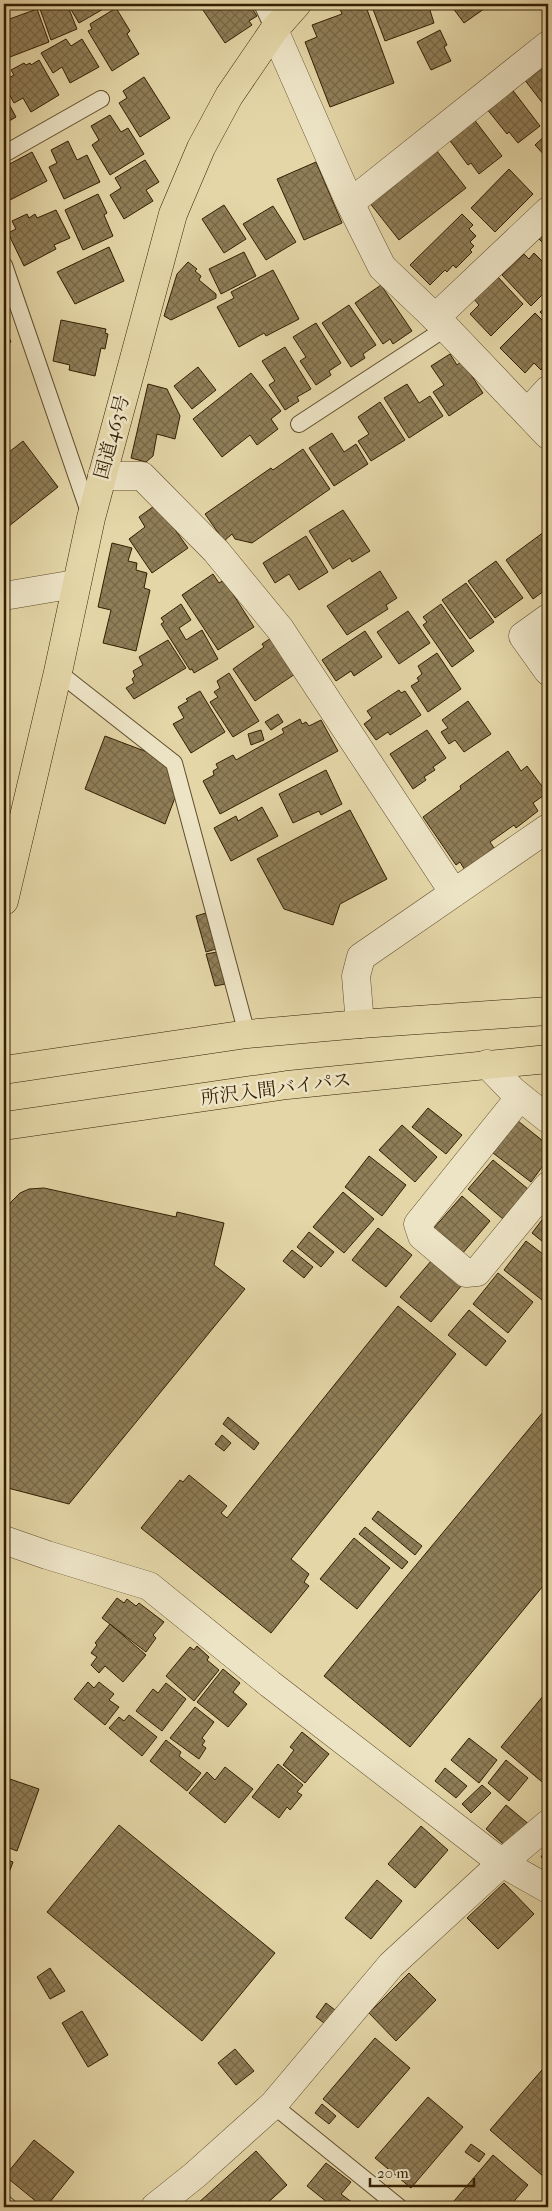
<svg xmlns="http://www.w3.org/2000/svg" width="552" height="2211" viewBox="0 0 552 2211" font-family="'IM FELL French Canon','Noto Serif JP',serif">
	<defs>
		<pattern id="building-cross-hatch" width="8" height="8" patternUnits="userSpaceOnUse" patternTransform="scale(1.25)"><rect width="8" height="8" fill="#907e58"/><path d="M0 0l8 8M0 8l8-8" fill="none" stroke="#766747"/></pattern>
	</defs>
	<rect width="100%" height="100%" fill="#e4d6a7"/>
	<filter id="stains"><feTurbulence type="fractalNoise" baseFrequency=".004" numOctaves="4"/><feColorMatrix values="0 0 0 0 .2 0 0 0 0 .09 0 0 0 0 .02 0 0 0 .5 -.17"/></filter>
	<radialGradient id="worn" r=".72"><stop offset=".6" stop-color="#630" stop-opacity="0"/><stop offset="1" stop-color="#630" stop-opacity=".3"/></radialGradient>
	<path fill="url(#building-cross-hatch)" stroke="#341f02" d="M51,4H67L77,29L51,40L40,9Z
		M77,4H112L79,23L70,8Z
		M199,4H249L257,16L249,21L252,25L225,43Z
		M338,4H365L394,83L330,107L305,42L317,37L312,25L342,14Z
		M371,4H428L434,23L385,41Z
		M450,4H491L464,23Z
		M116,8L130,31L127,34L139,54L112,71L88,31L92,29L90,24Z
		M37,9L49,42L10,57L4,39V21Z
		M440,30L447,45L444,47L451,61L431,70L417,42Z
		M66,39L71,46L82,39L99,67L70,83L62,67L53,73L41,53Z
		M39,60L59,95L31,112L23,98L14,103L4,85V81L14,75L11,70L24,63L26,65L30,63L31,65Z
		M548,60V104L547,102L544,105L524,79Z
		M144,77L170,118L140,137L119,103L127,98L123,91Z
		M511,88L540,126L518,143L509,132L507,134L486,108Z
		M4,95L16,117L4,124Z
		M110,115L121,132L128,128L144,154L110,175L92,145L99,140L91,126Z
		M473,118L502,156L479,174L471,163L468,165L448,138Z
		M548,133V159L535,145Z
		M68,141L77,160L87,155L100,182L64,199L49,167L57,163L51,150Z
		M436,150L466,188L399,240L369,202Z
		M32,152L47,181L8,201L4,192V167Z
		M145,160L159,182L146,190L153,201L124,219L110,195L121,188L115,178Z
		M316,162L342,223L304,240L277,179Z
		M509,169L533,194L495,232L471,208Z
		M98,194L107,213L104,215L113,236L83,250L65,210Z
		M224,205L246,239L224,253L202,219Z
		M273,206L296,242L266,260L243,224Z
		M56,210L70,238L54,245L56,249L24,266L8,233L16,229L12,221L27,214L29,218L35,214L37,218Z
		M462,214L473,225L469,229L476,236L470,242L474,246L470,250L472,252L456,268L453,265L447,272L445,270L430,285L410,265Z
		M548,229V248L538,238Z
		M109,247L124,281L75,304L57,272Z
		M244,252L256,276L221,294L209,269Z
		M534,253L546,265L548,263V289L531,306L502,275L524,254L529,259Z
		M188,262L197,269L195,271L201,276L199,280L216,294V298L171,320L164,316L177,274Z
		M273,270L299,319L266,336L264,333L239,347L217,307L234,298L231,292Z
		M497,276L523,304L491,336L470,314L479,305L474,299Z
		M381,285L412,331L393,344L390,339L383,344L355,303Z
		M349,305L376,345L363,354L365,358L351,367L322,323Z
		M548,305V320L540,312Z
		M535,313L548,326V340L543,345L548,349V362L541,370L534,363L525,373L500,348Z
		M61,320L106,329L105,333L108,334L105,349L101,348L95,376L69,370L70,365L53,361Z
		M316,323L341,363L329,371L331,375L316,385L300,361L306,357L293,337Z
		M4,327L11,342L4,346Z
		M285,347L311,389L297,397L299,401L285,410L269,385L275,381L262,361Z
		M450,354L457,365L462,361L483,393L449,416L433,392L444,385L431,366Z
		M198,367L216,390L192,409L174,386Z
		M251,373L281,411L271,419L278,429L257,445L250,435L222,457L193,419Z
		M148,384L167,389L180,416L175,439L157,434L153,456L146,462L131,458Z
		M407,384L419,403L430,396L443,416L409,438L384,398Z
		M380,402L405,440L371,461L358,441L369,434L358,417Z
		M332,433L344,452L356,444L368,464L334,486L309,448Z
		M23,441L58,487L4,530V456Z
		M303,449L330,489L252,543L235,539L232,534L224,541L205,514L271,468L273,470Z
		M157,504L188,548L152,573L129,539L145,527L139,517Z
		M343,510L370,551L352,562L350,558L333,569L309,531Z
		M548,529V588L533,599L506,560Z
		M306,536L328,572L299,590L289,574L275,583L263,563Z
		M112,543L132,548L128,561L137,563L136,570L147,573L144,588L150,590L136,651L103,643L111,610L98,607Z
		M496,561L523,598L495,618L468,581Z
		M380,571L397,598L386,605L388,609L347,635L327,606Z
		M213,574L219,583L224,580L254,627L218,650L182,595Z
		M466,583L494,622L470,639L442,600Z
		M181,604L191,620L179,628L186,640L202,630L218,659L194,673L192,669L190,670L161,624L164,622L161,618Z
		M441,604L474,651L452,667L423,625L427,622L423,617Z
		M408,611L430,643L399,664L377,632Z
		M365,631L382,657L354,676L351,671L336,681L322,660Z
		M271,638L295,674L255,701L233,669L264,647L262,644Z
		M168,640L186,668L134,699L126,688L134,683L132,679L135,676L133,671L143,665L139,657Z
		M437,653L461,689L428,712L411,686L419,681L417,678L422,674L418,666Z
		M229,673L259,721L233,737L210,702L218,697L214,692L220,688L217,681Z
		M399,690L401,693L405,691L421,715L390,735L388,732L376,740L364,724L372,718L367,711Z
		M200,691L225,732L191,753L173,724L184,718L178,707L188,701L186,699Z
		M468,701L491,734L464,752L455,740L449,744L441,732L448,728L442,720Z
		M278,714L283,722L271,730L265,722Z
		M300,719L302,724L306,722L309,726L321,720L338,751L220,814L203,781L214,775L213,771L218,768L216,764L233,755L236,760L284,733L282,729Z
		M261,730L264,740L251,745L248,734Z
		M427,730L446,758L433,767L435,770L424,777L426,780L413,789L390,754Z
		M105,736L155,755L168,768L176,795L165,824L85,789Z
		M508,751L521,771L527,766L547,793L533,803L538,811L516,828L514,825L490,842L496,851L466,872L460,862L456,865L423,817L461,789L460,786Z
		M326,770L342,804L321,815L319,811L293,823L279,794Z
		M262,807L278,836L231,861L214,828L236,816L238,821Z
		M350,810L387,879L340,904L333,925L284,909L257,859Z
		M206,913L216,949L206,952L196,916Z
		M217,952L225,984L215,986L206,954Z
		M428,1108L462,1135L446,1154L412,1127Z
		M518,1121L548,1145V1159L531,1182L493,1153Z
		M402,1125L437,1157L415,1182L379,1150Z
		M369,1156L406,1185L382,1216L345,1187Z
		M493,1160L528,1189L503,1219L468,1189Z
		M44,1188L176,1217L177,1212L224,1223L214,1265L245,1289L69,1504L4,1487V1216L11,1202L20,1193L29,1189Z
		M343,1192L374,1219L344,1253L313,1227Z
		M462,1196L490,1221L462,1254L433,1229Z
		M548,1212V1246L532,1233Z
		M378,1228L412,1255L386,1287L352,1260Z
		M309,1232L334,1252L321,1267L297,1247Z
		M526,1241L548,1258V1293L542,1300L504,1270Z
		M292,1250L313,1267L304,1278L283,1261Z
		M432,1260L462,1285L431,1322L400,1297Z
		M498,1273L533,1302L508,1333L473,1304Z
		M398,1306L456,1354L291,1559L309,1574L304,1582L309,1586L271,1633L141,1528L180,1480L183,1482L189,1475L227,1506L221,1513L227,1518Z
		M469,1310L506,1341L486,1366L448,1335Z
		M548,1406V1580L410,1747L324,1676Z
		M228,1417L259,1443L254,1450L223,1424Z
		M222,1435L231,1443L224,1451L215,1444Z
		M378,1511L422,1546L415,1555L372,1519Z
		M365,1527L408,1562L402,1569L359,1534Z
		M354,1538L390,1568L357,1609L320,1579Z
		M117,1598L124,1603L127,1599L136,1606L139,1603L164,1622L153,1635L156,1638L146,1652L102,1618Z
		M110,1624L146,1655L123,1682L105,1666L99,1673L91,1665L97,1657L91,1653L97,1645L95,1643Z
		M197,1646L209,1657L207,1660L219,1670L194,1701L166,1676L190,1647L194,1650Z
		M223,1669L240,1683L233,1692L247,1704L228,1727L197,1702Z
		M88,1682L94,1688L99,1682L114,1694L109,1700L119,1707L105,1725L74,1699Z
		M166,1683L186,1699L162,1731L136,1711L153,1689L158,1693Z
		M548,1690V1787L501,1747Z
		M195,1707L214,1722L202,1738L205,1741L202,1745L206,1748L199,1759L170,1738Z
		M129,1715L157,1737L142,1756L109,1728L119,1717L124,1721Z
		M302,1732L329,1754L305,1783L283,1765L294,1750L290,1747Z
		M469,1738L497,1760L479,1783L451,1760Z
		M166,1740L181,1752L179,1756L201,1773L187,1791L150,1761Z
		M506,1760L528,1778L509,1801L488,1783Z
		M278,1764L303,1785L297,1792L302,1795L290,1810L287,1807L279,1818L252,1797Z
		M225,1767L253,1789L225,1823L189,1793L207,1772L215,1780Z
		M445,1768L467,1786L456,1798L435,1781Z
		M4,1777L39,1789L17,1851L4,1846Z
		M482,1785L491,1793L471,1813L462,1804Z
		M506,1805L531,1826L510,1850L486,1829Z
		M119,1825L275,1953L202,2041L47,1912Z
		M421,1826L448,1850L415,1888L388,1864Z
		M548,1847V1862L541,1857Z
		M4,1859L13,1862L7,1878L4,1877Z
		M377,1880L402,1901L371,1939L345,1918Z
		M504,1883L534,1914L498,1949L467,1918Z
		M50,1968L65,1991L50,1999L37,1977Z
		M409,1973L436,2000L396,2041L369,2013Z
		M326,2003L335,2010L324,2023L316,2017Z
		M82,2011L108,2055L88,2067L62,2023Z
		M375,2038L410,2068L358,2128L323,2099Z
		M235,2049L254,2071L236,2085L218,2063Z
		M548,2063V2172L544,2177L490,2130Z
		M428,2097L463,2127L411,2188L375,2158Z
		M322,2104L336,2116L329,2124L315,2113Z
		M34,2140L74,2172L46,2207H43L5,2176Z
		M471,2144L485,2154L479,2162L465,2152Z
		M256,2151L287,2185L263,2207H200L197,2204Z
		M493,2155L528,2185L509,2207H449Z
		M326,2163L351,2182L341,2194L353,2203L349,2207H333L307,2186Z"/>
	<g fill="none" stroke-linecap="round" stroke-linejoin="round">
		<defs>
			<path id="lane" d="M262,4L274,30
				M4,154L101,99
				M4,265L90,515
				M299,424L446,328
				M58,672L174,763L247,1034
				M273,2105L399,2207
				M4,2203L9,2207"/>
			<path id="street" d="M274,30L350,203L382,267L446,328L548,435
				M350,203L548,45
				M435,318L548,211
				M527,413L548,390
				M102,476H142L216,551L280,629L454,893
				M4,596L75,584
				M548,618L523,636L548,671
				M360,1024L356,976L361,957L548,828
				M487,1064L513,1091L548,1119
				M520,1097L418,1224L422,1236L466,1273L477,1272L548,1186
				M4,1540L47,1555L149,1586L270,1684L502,1863L548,1889
				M155,2207L195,2175L273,2105L391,1965L502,1863L548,1824"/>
			<path id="primary" d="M4,1070L247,1034L360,1024L548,1011
				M4,1126L287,1085L548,1059"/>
			<path id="highway" d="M4,901L58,672L91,518L173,214L201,148L229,96L274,30L297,4"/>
		</defs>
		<use href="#lane" stroke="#604d2b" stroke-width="18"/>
		<use href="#street" stroke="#604d2b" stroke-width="29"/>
		<use href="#primary" stroke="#341f02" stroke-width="29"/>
		<use href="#highway" stroke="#341f02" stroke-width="29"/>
		<use href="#lane" stroke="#ede4c6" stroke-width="16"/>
		<use href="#street" stroke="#ede4c6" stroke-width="28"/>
		<use href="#primary" stroke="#e4d6a7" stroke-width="28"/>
		<use href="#highway" stroke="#e4d6a7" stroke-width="28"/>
	</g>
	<g text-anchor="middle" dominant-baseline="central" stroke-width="5" stroke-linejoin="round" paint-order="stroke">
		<g font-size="19" fill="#341f02" stroke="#ede4c6">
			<text transform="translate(112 437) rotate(-75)">国道463号</text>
			<text transform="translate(276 1089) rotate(-7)">所沢入間バイパス</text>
		</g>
	</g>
	<rect width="552" height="2211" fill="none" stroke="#e4d6a7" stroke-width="20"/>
	<rect x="5" y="5" width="542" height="2201" fill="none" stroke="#341f02" stroke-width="2.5"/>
	<rect x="10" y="10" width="532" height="2191" fill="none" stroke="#341f02"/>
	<path d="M370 2178v8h104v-8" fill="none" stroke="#341f02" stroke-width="2.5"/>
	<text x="377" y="2178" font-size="15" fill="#341f02" stroke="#ede4c6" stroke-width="4" paint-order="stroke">20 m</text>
	<rect width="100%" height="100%" filter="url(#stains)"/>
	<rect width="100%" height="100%" fill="url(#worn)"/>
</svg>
